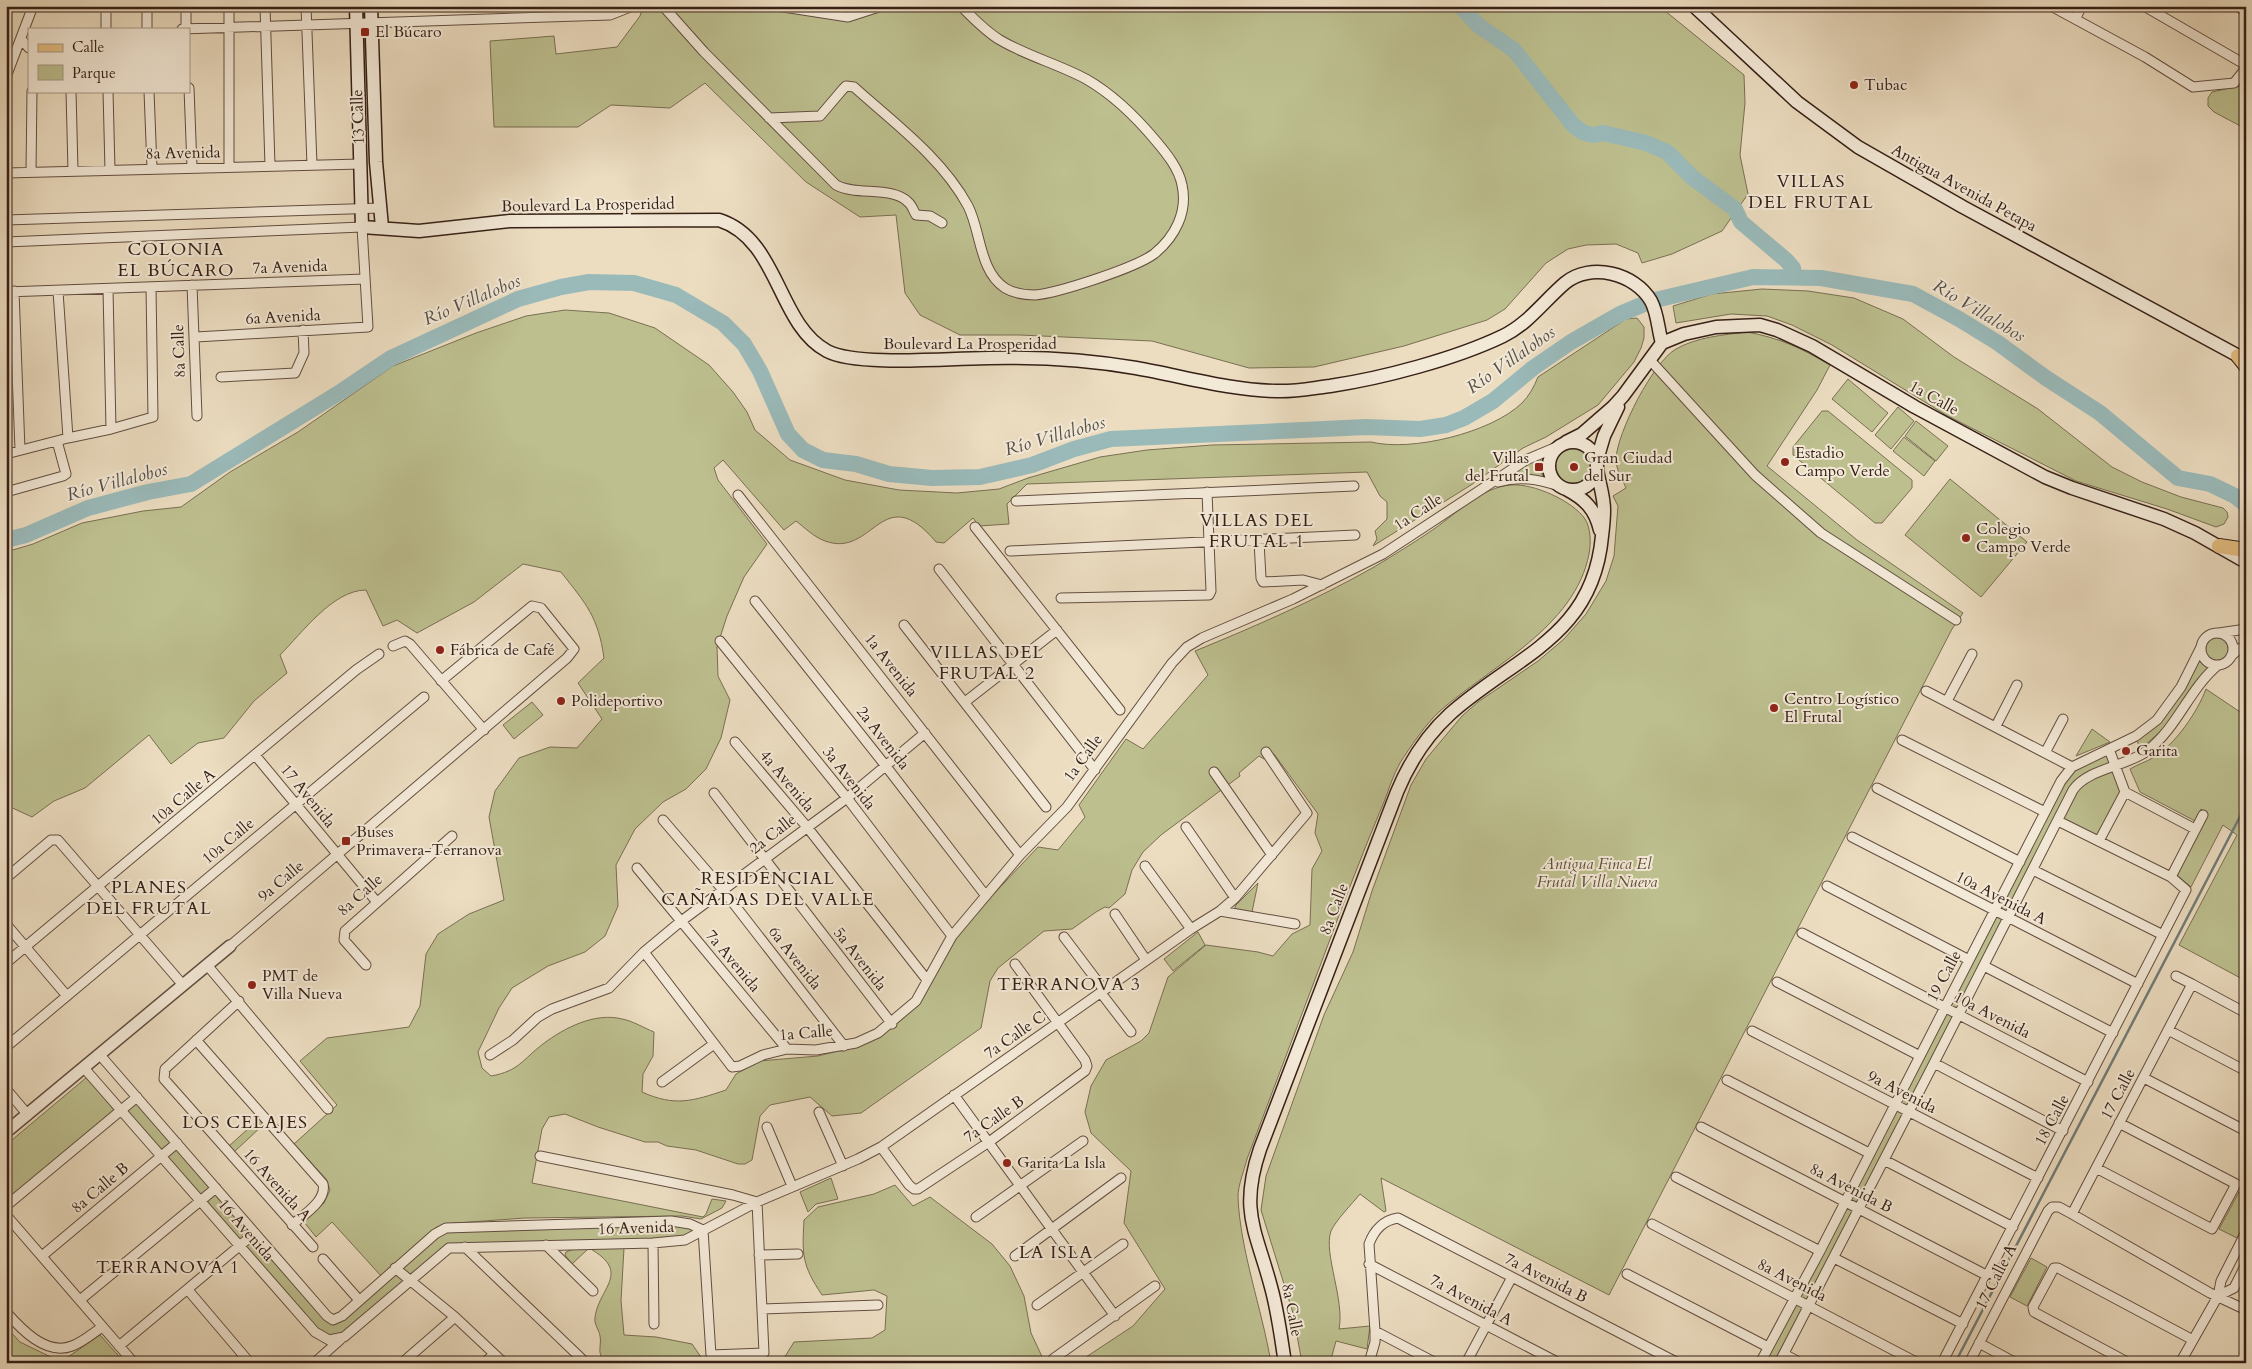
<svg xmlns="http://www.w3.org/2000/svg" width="2252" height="1369" viewBox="0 0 2252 1369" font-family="Cardo,serif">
	<rect width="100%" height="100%" fill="#ecddc1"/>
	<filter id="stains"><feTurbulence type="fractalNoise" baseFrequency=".004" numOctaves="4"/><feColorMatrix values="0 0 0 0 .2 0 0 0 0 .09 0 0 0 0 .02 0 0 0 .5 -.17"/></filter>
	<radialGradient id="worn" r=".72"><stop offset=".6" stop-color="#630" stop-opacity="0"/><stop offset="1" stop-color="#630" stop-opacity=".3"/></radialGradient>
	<path fill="#bdbf8f" stroke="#796f52" d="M643,6H1659L1744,75L1745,103L1740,155L1748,194L1722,231L1672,254L1642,263L1638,253L1616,244L1586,245L1568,249L1546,263L1505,309L1487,320L1404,346L1314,367L1249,368L1152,341L1020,335H960L920,315L905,293L896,215L860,217L806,182L705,83L670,108L611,105L578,127H494L490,41L554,36L556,54L617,47L640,16Z
		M2239,86L2246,88V129L2214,112L2208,106V98L2212,92Z
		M1762,289L1808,291L1854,298L1903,319L1954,357L2038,409L2112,467L2142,482L2181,497L2223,508L2227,512L2228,517L2224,524L2216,527L2167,509L2076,481L1946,415L1832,345L1792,325L1767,316L1731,314L1676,323L1673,306L1712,294Z
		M565,310L609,313L655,328L709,365L733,392L747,412L755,430L790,460L845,480L899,490L957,493L999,489L1028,478L1100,457L1147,450L1212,445L1371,442C1411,452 1491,433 1522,403C1529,396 1534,387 1538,377L1626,319L1637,318L1644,327V338L1641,348L1634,362L1598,405L1546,437L1523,448L1471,485L1373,546L1377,539L1375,531L1387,519V502L1380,496L1367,472L1027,484L1007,504L1009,524L979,526L973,518L944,543L936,542C882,478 874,559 825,541C814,537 805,528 796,521L784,530L723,460L714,468L718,480L767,544L744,577L727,616L717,647L718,676L730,700L721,738L706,769L686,789L663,802L635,829L616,865L618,906L605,936L585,952L548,966L512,988L499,1008L478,1052L482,1068L491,1076C519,1071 522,1060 543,1044C564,1028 595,1012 622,1019C633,1021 644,1028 654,1032L653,1056L643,1074L642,1092C675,1107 693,1101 726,1090L736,1074L759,1061L818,1056L850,1048L900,1020L915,1008L923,998L950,942L971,918L1038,847L1058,850L1085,817L1079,805L1126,739L1143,749L1208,675L1195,651C1256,626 1316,600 1374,567C1394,555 1415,542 1434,529C1457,513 1482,487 1511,485C1533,483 1573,501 1585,519C1591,528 1591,544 1589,554C1575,627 1491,666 1440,711C1428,721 1408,750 1400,763C1393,775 1389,789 1384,802C1370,835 1357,868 1344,902C1312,988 1279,1074 1247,1159C1244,1171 1238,1185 1238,1197C1240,1250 1262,1309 1271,1363H1077L1133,1326L1165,1289L1124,1223L1131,1171L1091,1133L1085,1112L1091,1086L1106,1060L1141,1041L1149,1033L1168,977L1206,945L1258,952L1273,956L1292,934L1310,925L1312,869L1322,851L1315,833L1318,814L1274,754L1264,759L1259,756L1239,773L1240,776L1161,835L1143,852L1132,870L1125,894L1109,908L1105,907L1096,912L1072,929L1044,931L998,968L990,981L981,1028L861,1113L832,1116L810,1097L770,1105L760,1116L752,1160L745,1164H738L696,1150L667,1146L658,1142H645L598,1127L565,1114L549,1117L542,1129L532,1183L703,1217L706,1214L712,1199L726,1201L722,1208L701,1219L682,1216L525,1218L443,1224L435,1228L382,1277L332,1222L316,1237L304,1222L324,1203L330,1190L326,1179L294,1144L337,1105L300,1061L327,1038L409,1027L420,1006L426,954L438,934L469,914L504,900L489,817L495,791L519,758L550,747L577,748L602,719L578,683L604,658C598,616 586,604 561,572L523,564L474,602L417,633L397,620L383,626L366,590C333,590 302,633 280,655L287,673L254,701L224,738L198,743L171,764L149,735L85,788L54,801L32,817L6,805V552L33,544L82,523L143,511L181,507L230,472L298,432L393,366L476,333L526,316Z
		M1747,332C1780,338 1801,348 1830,365L1817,390L1767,466L1857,540L1963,613L1952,629L1609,1295L1381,1178L1386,1211L1384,1212L1360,1194C1352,1204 1336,1220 1331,1231C1323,1253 1345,1300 1339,1329L1370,1326L1367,1349L1336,1341L1330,1363H1302L1293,1313L1261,1210L1266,1176L1324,1015L1353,952L1372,891L1411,785L1426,759L1462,716L1478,702L1538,661L1564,639L1586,614L1606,581L1614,556L1618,506L1613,496L1626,488C1622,478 1616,470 1616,459C1617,433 1653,362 1676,349C1697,337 1723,335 1747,332Z
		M1848,379L1888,413L1872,432L1832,399Z
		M1898,407L1914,421L1891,449L1875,435Z
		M1822,411H1828L1912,480V488L1882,523H1875L1793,455V447Z
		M1916,421L1948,446L1936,461L1905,436Z
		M1904,437L1935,461L1924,476L1893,451Z
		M1552 466a21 21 0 1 1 42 0a21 21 0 1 1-42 0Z
		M1541,452V471L1544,481L1504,474Z
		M1950,479L2027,542L1981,597L1905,535Z
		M2205 649a12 12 0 1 1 24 0a12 12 0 1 1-24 0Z
		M2201,656L2206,663L2213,665L2165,727L2141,749L2136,739Z
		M2206,689L2246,716V981L2179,945L2237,835L2223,825L2191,887L2177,875L2208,814L2201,809L2195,821L2140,792L2130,769C2138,764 2147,762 2154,757C2175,745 2198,711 2206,689Z
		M532,702L543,715L514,739L503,725Z
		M2092,729L2110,742L2076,756Z
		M2109,749L2125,792L2099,841L2058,821L1779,1363H1760L2066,773Z
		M1258,883L1252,912L1234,910L1236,905Z
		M1198,932L1205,945L1173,971L1164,959Z
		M87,1077L115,1111L8,1201L6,1199V1145Z
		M138,1100L175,1142L161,1153L124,1111Z
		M259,1119L263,1125L234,1152L229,1146Z
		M178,1146L213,1187L199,1198L165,1157Z
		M831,1178L838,1199L816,1204L808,1212L800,1192Z
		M895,1185L913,1206L930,1197L992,1244L1010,1266L1024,1296L1031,1333L1045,1363H781L794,1342L872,1338L885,1330L887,1296L874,1290L822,1295C802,1265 802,1255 804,1220L818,1207L874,1194Z
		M217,1190L253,1232L239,1244L203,1202Z
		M2239,1192L2246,1196V1221L2237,1238L2219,1229Z
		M584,1223L696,1226L692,1238L453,1247L410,1280L395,1268L442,1229Z
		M255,1235L333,1321L393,1272L406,1283L340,1337L324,1336L242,1246Z
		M589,1248L572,1264L565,1255L566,1252C581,1244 607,1248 624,1248L621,1301L624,1335L656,1337L692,1344L705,1363H604C602,1358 599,1353 600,1348C600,1344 601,1340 600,1336C599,1329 594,1325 595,1318C598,1288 633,1273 589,1248Z
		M2031,1258L2047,1267L2027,1306L2010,1297Z
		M6,1327L20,1342L55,1359L68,1357L100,1335L125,1363H6Z"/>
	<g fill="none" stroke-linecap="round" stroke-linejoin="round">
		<path stroke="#727c78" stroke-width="2.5" d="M1955,1363L2246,805"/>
		<path stroke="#9ababa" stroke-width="16" d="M1460,6L1479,26L1514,50L1574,126L1584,133L1594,135L1603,133L1646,143L1667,152L1693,178L1735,209L1741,222L1786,260L1793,268L1795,277
			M6,540L26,535L88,508L148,492L191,484L342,391L391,358L518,299L561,287L589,282L634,283L676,295L723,323L744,344L760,371L788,434L803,450L823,460L856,464L889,474L932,478L980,477L1032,465L1074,449L1111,439L1366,427L1420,429L1446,425L1464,418L1493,401L1533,368L1571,342L1620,314L1651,301L1753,277L1821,278L1913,294L1959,319L1998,343L2046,378L2100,413L2178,478L2210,484L2235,496L2246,505"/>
		<defs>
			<path id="minor" d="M106,6V29
				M147,6V29
				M186,6V29
				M229,6V167
				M265,6L270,166
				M306,6L312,165
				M663,6L704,52L836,185C856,196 892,186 908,202C912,205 913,210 916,215L930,216L942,223
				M777,6L848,17L882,6
				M2051,6L2145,57L2193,87L2234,83L2246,68
				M2144,6L2246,65
				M2236,6L2246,11
				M2075,19L2082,6
				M182,29L610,15L633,6
				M21,39L29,48
				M6,77L33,6
				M189,88L192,167
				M71,91L73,171
				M108,91L110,170
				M149,91L152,168
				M769,118L820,116L843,89L846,86L854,87C894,123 942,158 968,206C981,231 979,271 1005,288C1013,293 1024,295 1035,295C1058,293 1135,268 1154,254C1175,237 1188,212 1182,185C1179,169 1167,154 1156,141C1136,117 1114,95 1086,79C1058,64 1027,56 1000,40C985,31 973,18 961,6
				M31,172L32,91
				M6,173L361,164
				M6,220L381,208
				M6,242L362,227L368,327L196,337
				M192,285L197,416
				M108,289L111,429
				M14,291L20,450
				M58,291L68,438
				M6,292L365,279
				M1650,360L1755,475L1821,533L1956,620
				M221,377L295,373L304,353L303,330
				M6,454L68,438L111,429L153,417L151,287
				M1498,482C1519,476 1538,479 1559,486
				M6,492L63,476L66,474L57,441
				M738,495L1020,855
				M1016,501L1354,486
				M975,527L1120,710
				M1259,541L1261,578L1263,582L1303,580L1322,585
				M1010,551L1355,535
				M939,569L1095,770
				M1061,598L1209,595L1211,591L1207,492
				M755,601L885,765L986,896
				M904,625L1046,807
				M2219,633L2246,629
				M2201 649a16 16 0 1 1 32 0a16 16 0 1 1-32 0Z
				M720,641L847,798L952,936
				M393,646L405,641L410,644L484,730
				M2231,656L2239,649L2246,646
				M1926,691L2072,767
				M1947,701L1972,654
				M965,702L1057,630
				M1996,726L2017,685
				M1902,740L2045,812
				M735,742L807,827L927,980
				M2045,753L2063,719
				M255,755L376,901
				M1214,772L1272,855
				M1877,788L2020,862
				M2125,792L2195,829
				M714,793L892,1024
				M663,820L723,890L844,1046
				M1186,827L1235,898
				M1852,837L2138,984
				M2099,841L2125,792L2109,749
				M1145,866L1191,929
				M637,868L787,1049
				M2033,870L2163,935
				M2171,877L2203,815
				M6,878L51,840H58L183,985
				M1827,886L1969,960
				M1220,911L1295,924
				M1115,914L1146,960
				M6,924L67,996
				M1802,933L2088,1082
				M1064,937L1104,990
				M230,946L567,658L574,649L541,608L532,606L441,681
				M644,952L732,1067L740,1066L763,1055L787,1049L816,1050L856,1043L878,1033L916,1001L952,936L1020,855L1067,807L1172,663L1187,647L1202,638L1293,599L1383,554L1526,460L1559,446
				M6,963L356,670L379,654
				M207,965L328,1109
				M366,965L344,940L345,931L452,836
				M1984,966L2113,1033
				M2176,976L2192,984
				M1777,982L1920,1056
				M1101,993L1131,1032
				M239,1001L165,1069L164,1079L313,1247
				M2168,1030L2246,1071
				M1752,1031L2038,1178
				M196,1040L323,1184C327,1201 303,1215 292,1225
				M6,1047L424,697
				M100,1055L327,1316L333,1320L342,1316L435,1234L446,1228L671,1221L690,1224L703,1230
				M490,1055L513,1040L538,1017L552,1009L609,988L644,952L680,922L847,798L925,733
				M1934,1063L2063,1131
				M84,1068L315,1332L329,1340L344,1337L449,1248L653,1243L685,1240L757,1202L858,1159L881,1147L1191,929L1220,911L1235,898L1307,813L1266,752
				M2144,1078L2246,1131
				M1727,1080L1869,1153
				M662,1082L714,1044
				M6,1089L28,1115
				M954,1095L1115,1316
				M819,1112L843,1166
				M767,1127L792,1186
				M1701,1127L1988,1276
				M881,1147L909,1185L914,1189H918L989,1142L1085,1071L1087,1066L1085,1060L1015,964
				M540,1156L733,1195L757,1202L764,1353L711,1355L703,1230
				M1884,1160L2013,1227
				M2096,1168L2212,1229L2236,1184L2119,1123
				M1676,1177L1820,1251
				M6,1206L137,1097
				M2072,1214L2192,984L2246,1013
				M6,1215L134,1363
				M976,1217L1083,1141
				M1652,1224L1918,1363
				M653,1243L654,1324
				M546,1245L593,1291
				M465,1247L586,1363
				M759,1255L798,1254
				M42,1256L177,1143
				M1015,1256L1121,1178
				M1834,1258L1963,1324
				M323,1259L359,1300
				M1369,1264L1559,1363
				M395,1268L455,1317L504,1363
				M1627,1274L1768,1347
				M188,1290L250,1363
				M2218,1296L2234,1288L2246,1264
				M80,1300L216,1188
				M1037,1305L1123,1244
				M762,1309L878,1305
				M6,1312C21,1329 46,1356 72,1346C83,1342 93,1333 102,1327
				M1375,1331L1436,1363
				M1979,1343L2016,1363
				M119,1346L255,1233
				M1784,1354L1801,1363
				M1053,1359L1155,1286
				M314,1363L340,1340
				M402,1363L455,1317
				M484,1363L494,1354
				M1369,1363L1375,1342V1331L1369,1244C1374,1230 1384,1220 1398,1218L1678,1363
				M1466,1363L1512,1277
				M1760,1363L1820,1251L2061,781L2072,767L2136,736L2157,720L2181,687L2201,647
				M1779,1363L1934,1063L2073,790C2087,769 2125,767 2147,751C2178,727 2189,689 2218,665
				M1942,1363L2186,890L2171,877L2058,821
				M1969,1363L2048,1211L2052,1207H2059L2072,1214L2210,1293L2246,1310
				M2129,1363L2034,1312L2033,1307L2054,1268H2058L2193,1340
				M2180,1363L2218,1296L2221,1281L2246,1232"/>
			<path id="tertiary" d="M6,1132L230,946"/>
			<path id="secondary" d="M356,6L362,227L419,231L510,221L719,220C779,239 777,324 827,351C857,367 952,358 989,358C1038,357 1088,360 1136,368C1182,376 1229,390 1276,391C1294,392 1313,388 1330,386C1383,378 1455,359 1503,336C1528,324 1544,301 1565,283C1590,262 1635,273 1651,301C1658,314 1658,330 1662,343
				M371,6L376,162L382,227
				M1694,6L1797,102L1858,147L1963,207L2246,360
				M1549 466a24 24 0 1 1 48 0a24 24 0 1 1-48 0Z
				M1566,442L1582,434L1613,407L1623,396L1662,343L1684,334L1716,327L1760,325L1777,330L1812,346L1915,407L2045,477L2072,488L2164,519L2195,533L2246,562
				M1597,460L1604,436L1618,407
				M1566,489C1585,499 1595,509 1600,530
				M1285,1363C1281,1338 1278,1312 1271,1287C1256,1230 1239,1211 1260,1149L1397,792C1409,763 1426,736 1450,714C1515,656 1593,637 1602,536C1603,528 1604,519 1604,510C1604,496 1599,483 1597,469"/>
			<path id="primary" d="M2238,356L2246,366
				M2219,546L2246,550"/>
		</defs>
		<use href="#minor" stroke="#634e41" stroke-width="11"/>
		<use href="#tertiary" stroke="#634e41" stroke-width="14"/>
		<use href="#secondary" stroke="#351f16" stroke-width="15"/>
		<use href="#primary" stroke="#351f16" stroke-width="16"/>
		<use href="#minor" stroke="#f3e9d7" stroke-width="9"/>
		<use href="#tertiary" stroke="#f3e9d7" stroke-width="11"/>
		<use href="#secondary" stroke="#f3e9d7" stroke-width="12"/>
		<use href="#primary" stroke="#e6be80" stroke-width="14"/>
	</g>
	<g fill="#8f2418" stroke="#f3e9d7" stroke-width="2">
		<rect x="360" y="27" width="10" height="10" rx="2.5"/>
		<circle cx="1854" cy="85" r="5"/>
		<circle cx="1785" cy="462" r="5"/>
		<rect x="1534" y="462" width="10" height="10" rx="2.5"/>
		<circle cx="1574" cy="467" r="5"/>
		<circle cx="1966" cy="538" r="5"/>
		<circle cx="440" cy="650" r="5"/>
		<circle cx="561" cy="701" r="5"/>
		<circle cx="1774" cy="708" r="5"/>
		<circle cx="2126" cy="751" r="5"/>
		<rect x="341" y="836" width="10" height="10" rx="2.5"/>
		<circle cx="252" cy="985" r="5"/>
		<circle cx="1007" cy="1163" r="5"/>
	</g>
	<g text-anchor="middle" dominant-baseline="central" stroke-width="4" stroke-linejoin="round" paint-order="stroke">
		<g font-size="16" fill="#351f16" stroke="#f3e9d7" text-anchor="start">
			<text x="375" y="32">El Búcaro</text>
			<text x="1864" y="85">Tubac</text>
			<text x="1795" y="453">Estadio<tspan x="1795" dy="18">Campo Verde</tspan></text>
			<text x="1529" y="458" text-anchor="end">Villas<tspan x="1529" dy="18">del Frutal</tspan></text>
			<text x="1584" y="458">Gran Ciudad<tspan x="1584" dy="18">del Sur</tspan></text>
			<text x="1976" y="529">Colegio<tspan x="1976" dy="18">Campo Verde</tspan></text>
			<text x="450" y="650">Fábrica de Café</text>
			<text x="1784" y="699">Centro Logístico<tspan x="1784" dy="18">El Frutal</tspan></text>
			<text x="571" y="701">Polideportivo</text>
			<text x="2136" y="751">Garita</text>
			<text x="356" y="832">Buses<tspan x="356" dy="18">Primavera-Terranova</tspan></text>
			<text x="262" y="976">PMT de<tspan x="262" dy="18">Villa Nueva</tspan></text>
			<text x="1017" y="1163">Garita La Isla</text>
		</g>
		<g font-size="16" fill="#351f16" stroke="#f3e9d7">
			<text transform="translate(358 117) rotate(-92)">13 Calle</text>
			<text transform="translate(183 153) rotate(-1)">8a Avenida</text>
			<text transform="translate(1964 188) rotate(29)">Antigua Avenida Petapa</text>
			<text transform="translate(588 205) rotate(-1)">Boulevard La Prosperidad</text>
			<text transform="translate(290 267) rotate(-2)">7a Avenida</text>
			<text transform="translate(283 317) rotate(-3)">6a Avenida</text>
			<text x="970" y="344">Boulevard La Prosperidad</text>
			<text transform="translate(179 351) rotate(-92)">8a Calle</text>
			<text transform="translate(1934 398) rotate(29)">1a Calle</text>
			<text transform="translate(1418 512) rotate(-33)">1a Calle</text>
			<text transform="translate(891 665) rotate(52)">1a Avenida</text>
			<text transform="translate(883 738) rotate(52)">2a Avenida</text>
			<text transform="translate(1083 758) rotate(-54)">1a Calle</text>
			<text transform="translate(849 778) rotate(52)">3a Avenida</text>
			<text transform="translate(787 781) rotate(50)">4a Avenida</text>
			<text transform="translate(308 796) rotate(51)">17 Avenida</text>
			<text transform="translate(183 797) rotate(-40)">10a Calle A</text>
			<text transform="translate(773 834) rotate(-38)">2a Calle</text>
			<text transform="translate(228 841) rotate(-40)">10a Calle</text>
			<text transform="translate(281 881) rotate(-40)">9a Calle</text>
			<text transform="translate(360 895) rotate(-42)">8a Calle</text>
			<text transform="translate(2001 898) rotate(27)">10a Avenida A</text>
			<text transform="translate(1334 909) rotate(-69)">8a Calle</text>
			<text transform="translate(795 958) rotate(52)">6a Avenida</text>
			<text transform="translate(860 959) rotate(52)">5a Avenida</text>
			<text transform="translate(733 961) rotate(50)">7a Avenida</text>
			<text transform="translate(1944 976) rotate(-62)">19 Calle</text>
			<text transform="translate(1992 1015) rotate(27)">10a Avenida</text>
			<text transform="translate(806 1033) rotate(-5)">1a Calle</text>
			<text transform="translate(1015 1035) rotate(-35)">7a Calle C</text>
			<text transform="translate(1902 1092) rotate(27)">9a Avenida</text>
			<text transform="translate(2118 1094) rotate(-62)">17 Calle</text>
			<text transform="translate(994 1119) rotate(-35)">7a Calle B</text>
			<text transform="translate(2052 1120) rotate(-62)">18 Calle</text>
			<text transform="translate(277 1185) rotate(48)">16 Avenida A</text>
			<text transform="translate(100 1188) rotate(-40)">8a Calle B</text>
			<text transform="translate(1851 1188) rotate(27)">8a Avenida B</text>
			<text transform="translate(636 1228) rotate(-2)">16 Avenida</text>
			<text transform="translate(246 1230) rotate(49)">16 Avenida</text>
			<text transform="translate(1996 1277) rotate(-63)">17 Calle A</text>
			<text transform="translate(1546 1278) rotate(27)">7a Avenida B</text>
			<text transform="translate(1792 1280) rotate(27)">8a Avenida</text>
			<text transform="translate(1471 1300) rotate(28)">7a Avenida A</text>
			<text transform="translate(1292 1310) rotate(79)">8a Calle</text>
		</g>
		<g font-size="16" font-style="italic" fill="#5e4f3a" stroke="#f3e9d7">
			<text x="1597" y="864">Antigua Finca El<tspan x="1597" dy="18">Frutal Villa Nueva</tspan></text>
		</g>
		<g font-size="18" letter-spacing="1" fill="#351f16" stroke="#f3e9d7">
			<text x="1811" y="181">VILLAS<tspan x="1811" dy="21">DEL FRUTAL</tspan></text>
			<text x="176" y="249">COLONIA<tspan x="176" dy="21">EL BÚCARO</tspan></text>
			<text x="1257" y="520">VILLAS DEL<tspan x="1257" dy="21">FRUTAL 1</tspan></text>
			<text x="987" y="652">VILLAS DEL<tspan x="987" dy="21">FRUTAL 2</tspan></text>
			<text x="768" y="878">RESIDENCIAL<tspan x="768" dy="21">CAÑADAS DEL VALLE</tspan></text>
			<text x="149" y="887">PLANES<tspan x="149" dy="21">DEL FRUTAL</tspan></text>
			<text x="1069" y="984">TERRANOVA 3</text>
			<text x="245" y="1122">LOS CELAJES</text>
			<text x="1056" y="1252">LA ISLA</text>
			<text x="168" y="1267">TERRANOVA 1</text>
		</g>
		<g font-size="18" font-style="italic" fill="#534e47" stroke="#f3e9d7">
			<text transform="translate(472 300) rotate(-23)">Río Villalobos</text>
			<text transform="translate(1979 311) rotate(31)">Río Villalobos</text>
			<text transform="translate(1511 360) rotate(-35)">Río Villalobos</text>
			<text transform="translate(1055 436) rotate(-16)">Río Villalobos</text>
			<text transform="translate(117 482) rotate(-15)">Río Villalobos</text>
		</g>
	</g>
	<rect width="2252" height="1369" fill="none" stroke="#ecddc1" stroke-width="25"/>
	<rect x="8" y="8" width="2237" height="1354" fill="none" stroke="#351f16" stroke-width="2.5"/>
	<rect x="12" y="12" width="2227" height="1344" fill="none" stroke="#351f16"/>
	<rect x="28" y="28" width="162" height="65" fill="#f3e9d7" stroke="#a7988a"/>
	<rect x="38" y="44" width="25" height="8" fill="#e6be80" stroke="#a7988a"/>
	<text x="72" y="52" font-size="15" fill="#351f16">Calle</text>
	<rect x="38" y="65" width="25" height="15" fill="#bdbf8f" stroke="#a7988a"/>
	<text x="72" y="78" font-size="15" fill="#351f16">Parque</text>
	<rect width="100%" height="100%" filter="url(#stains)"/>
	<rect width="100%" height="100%" fill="url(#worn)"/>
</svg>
